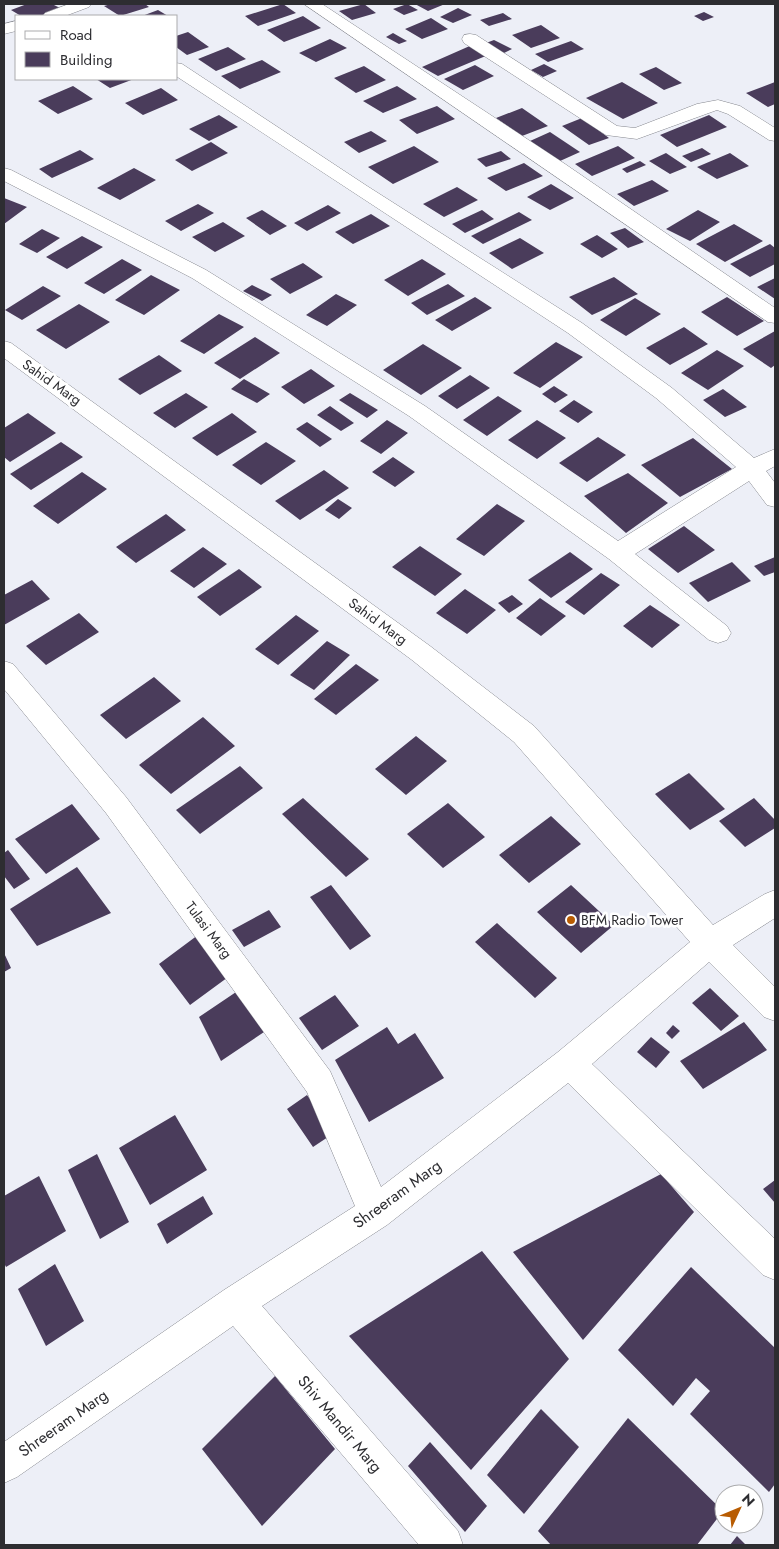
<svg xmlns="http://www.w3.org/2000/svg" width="779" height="1549" viewBox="0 0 779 1549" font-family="Jost,sans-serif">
	<rect width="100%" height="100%" fill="#edeff7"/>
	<path fill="#4a3c5b" d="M27,4H52L60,8L40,16H21L11,10Z
		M111,4H145L149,7L120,16L104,6Z
		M283,4L296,13L258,26L245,16Z
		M364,4L376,13L352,20L339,11Z
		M407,4L418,10L404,15L393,9Z
		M415,4H445L428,11Z
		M458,8L472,15L453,23L440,17Z
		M158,10L168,16H142Z
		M704,12L714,17L703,21L694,16Z
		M503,13L512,19L489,26L480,20Z
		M303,16L321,28L284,42L267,30Z
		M431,18L448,29L422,39L405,29Z
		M541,25L560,38L531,48L512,35Z
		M188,32L209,47L187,55L176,47V36Z
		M393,33L407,41L399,44L386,37Z
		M330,39L347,48L316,62L299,53Z
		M494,40L512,49L504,53L486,43Z
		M571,41L584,49L548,62L535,54Z
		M472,45L488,55L438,76L422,67Z
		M228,47L246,59L216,71L198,59Z
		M262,60L281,72L240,89L221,76Z
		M544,64L557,71L543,77L531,70Z
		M475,65L494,76L463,90L444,79Z
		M364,66L386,80L356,93L334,78Z
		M656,67L682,83L664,90L639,74Z
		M96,79H134L110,88Z
		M622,82L658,103L623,119L586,98Z
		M775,82V104L768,107L746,93Z
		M73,86L93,99L58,114L38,101Z
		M397,86L417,99L383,113L363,101Z
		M161,88L178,100L143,115L125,103Z
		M437,106L455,119L417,134L399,120Z
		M522,108L548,126L522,136L496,118Z
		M219,115L238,127L209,141L189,129Z
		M709,115L727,127L677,147L660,135Z
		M582,118L609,138L589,145L562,126Z
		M371,131L387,141L359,153L344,142Z
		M550,132L580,152L560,161L530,141Z
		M211,142L228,153L192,171L175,160Z
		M414,146L439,162L393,184L368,167Z
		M618,146L635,158L592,176L575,164Z
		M702,148L711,154L691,162L682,156Z
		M80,150L94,159L52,178L39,169Z
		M501,151L511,159L486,167L477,159Z
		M666,153L687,167L670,174L649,161Z
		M730,153L749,166L717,179L697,167Z
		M640,161L646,165L627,173L622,169Z
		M524,163L543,176L506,191L487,178Z
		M134,168L156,180L120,200L97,188Z
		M652,180L669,191L634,206L617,194Z
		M551,184L574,198L550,210L527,197Z
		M457,187L478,200L444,217L423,204Z
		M4,198L27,207L4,224Z
		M198,204L214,213L181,231L165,221Z
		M328,205L341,213L307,231L294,223Z
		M262,210L287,226L270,235L246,218Z
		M482,210L494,219L465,233L452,224Z
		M698,210L720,222L690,241L666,229Z
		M519,212L532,220L483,244L471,236Z
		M371,214L390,226L353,244L335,232Z
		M223,222L245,236L215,252L192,237Z
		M734,224L763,241L725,262L696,244Z
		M625,228L644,242L628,248L610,233Z
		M42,229L60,238L37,253L19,244Z
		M597,235L618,249L602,258L580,244Z
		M82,236L103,247L67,269L46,257Z
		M520,238L544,253L512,269L489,253Z
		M770,244L775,248V264L750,277L730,264Z
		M122,259L142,270L104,294L84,283Z
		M422,259L446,274L408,296L384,280Z
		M303,263L323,277L290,294L270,279Z
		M151,275L180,290L144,315L115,300Z
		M614,277L638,294L592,315L569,297Z
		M775,278V299L757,287Z
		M448,284L465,296L427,315L411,303Z
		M252,285L272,295L262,301L243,291Z
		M43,286L61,296L22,320L5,310Z
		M336,294L357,305L327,326L306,315Z
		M475,297L492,308L452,331L435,320Z
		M727,297L764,321L737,336L701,312Z
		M635,298L661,314L626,336L600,320Z
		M79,304L110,322L66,349L36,330Z
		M219,314L244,327L204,354L180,341Z
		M684,327L708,344L670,365L646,348Z
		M775,331V365L771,368L743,349Z
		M255,337L280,353L240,379L214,363Z
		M556,342L583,357L540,388L513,373Z
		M423,344L462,368L421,395L383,370Z
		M717,350L744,366L708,390L681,373Z
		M159,355L182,371L140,395L118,379Z
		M311,369L335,386L304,404L281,387Z
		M470,375L490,388L457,409L438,396Z
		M244,379L270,394L257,403L231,389Z
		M554,386L568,395L555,403L542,394Z
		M723,389L747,407L725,417L703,400Z
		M186,393L208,407L175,428L153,413Z
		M350,393L378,410L367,418L339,400Z
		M498,396L522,411L487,436L463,420Z
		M574,400L593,412L578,423L559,411Z
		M330,406L354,423L341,431L317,415Z
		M28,413L56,433L10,462L4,457V428Z
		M232,413L257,432L217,456L192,438Z
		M387,420L408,433L381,454L360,441Z
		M537,420L566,438L537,459L508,440Z
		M307,422L332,439L320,447L296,429Z
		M598,437L626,455L587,482L559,463Z
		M693,438L732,469L680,497L641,465Z
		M61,442L83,457L31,490L10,474Z
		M266,442L296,461L261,485L232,465Z
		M393,457L415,472L395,487L372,472Z
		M324,470L349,488L300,520L275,501Z
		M82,472L107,489L58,524L33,506Z
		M628,473L668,503L626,533L584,496Z
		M338,499L352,508L339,519L325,510Z
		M497,504L525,521L484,556L456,539Z
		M166,514L186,530L136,563L116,547Z
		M684,526L715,550L678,573L648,549Z
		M420,546L462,574L435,596L392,567Z
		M203,547L227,564L194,588L170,571Z
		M570,552L593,569L551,598L528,580Z
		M775,557V572L764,576L754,566Z
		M732,562L751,581L708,602L689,583Z
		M239,569L262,587L220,616L197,597Z
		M601,573L620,585L584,615L565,602Z
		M32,580L50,599L4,625V595Z
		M465,589L496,610L467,634L436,613Z
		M512,595L523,604L509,613L498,603Z
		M540,598L566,616L541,636L516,618Z
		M650,605L680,625L652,648L623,626Z
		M79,613L99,632L46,665L26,646Z
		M296,615L319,631L278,665L255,649Z
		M327,641L350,655L314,690L290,675Z
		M356,664L379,680L336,715L314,699Z
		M154,677L181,701L126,739L100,715Z
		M203,717L235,746L171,794L139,765Z
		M416,736L447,761L406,795L375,769Z
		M240,766L263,788L200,834L176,810Z
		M689,773L725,809L690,830L655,794Z
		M303,798L369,859L346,877L282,814Z
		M754,798L775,820V828L745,847L719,821Z
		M448,803L485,837L443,868L407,834Z
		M72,804L100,839L46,874L15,839Z
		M551,816L581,844L529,883L499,855Z
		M8,850L30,879L14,889L4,876V853Z
		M77,867L111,913L37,946L10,909Z
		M331,885L371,936L350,950L310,897Z
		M571,885L614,925L581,953L537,912Z
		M269,910L281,927L244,947L232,930Z
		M497,923L557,978L535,998L475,942Z
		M202,932L235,972L190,1005L159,964Z
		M4,953L11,968L4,972Z
		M242,988L270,1028L221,1061L199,1017Z
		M710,988L739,1016L721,1031L692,1003Z
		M335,995L359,1026L322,1050L299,1018Z
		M744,1022L767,1050L703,1089L680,1061Z
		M673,1025L680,1031L672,1039L666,1033Z
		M387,1027L398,1044L415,1033L444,1078L369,1122L335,1060Z
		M651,1037L670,1052L656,1068L637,1052Z
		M307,1095L334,1133L313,1147L287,1109Z
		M175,1115L207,1170L150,1205L119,1148Z
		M97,1154L129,1222L100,1239L68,1170Z
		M661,1174L694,1212L583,1340L513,1252Z
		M39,1176L66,1231L6,1267L4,1263V1196Z
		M775,1180V1203L763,1189Z
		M203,1196L213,1214L167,1244L157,1224Z
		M482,1251L569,1359L471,1470L349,1336Z
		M55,1264L84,1321L46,1346L18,1289Z
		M691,1267L775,1348V1484L769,1492L690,1414L710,1391L696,1378L673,1406L618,1350Z
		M275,1376L335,1449L262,1526L202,1449Z
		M541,1409L579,1447L524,1514L487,1475Z
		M628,1418L723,1511L697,1545H551L538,1531Z
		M430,1442L487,1506L465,1532L408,1466Z
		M737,1536L746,1545H730Z"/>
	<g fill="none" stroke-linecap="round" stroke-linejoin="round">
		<defs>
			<path id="street" d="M69,4H91L89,7L65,16H43L45,13Z
				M304,4H322L565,164L775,308V323L768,322Z
				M16,21V31L4,34V24Z
				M470,34L476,35L617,126L635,128L697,104L718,100L740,106L775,128V141L769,140L728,114L717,110L637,139L606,135L464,43L462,39L464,35Z
				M176,63L182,64L367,186L582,323L672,388L754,458L775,449V466L766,471L775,483V507L767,505L749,481L635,554L727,626L731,633L727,640L718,643L709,640L609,559L409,416L192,278L4,181V168L11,170L206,270L425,406L618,541L736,467L656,398L568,333L176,76Z
				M4,341L11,343L430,646L534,726L713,925L765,894L775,890V918L733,945L775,987V1021L764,1017L709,962L592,1064L775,1239V1280L763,1275L568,1083L387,1225L262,1306L458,1531L463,1545H419L233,1326L17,1477L4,1483V1442L224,1290L355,1206L307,1092L106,813L4,689V661L13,664L126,797L330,1071L381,1187L558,1052L690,942L514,742L412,660L4,358Z"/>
		</defs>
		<use href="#street" stroke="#85878e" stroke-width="1"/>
		<use href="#street" fill="#fff" fill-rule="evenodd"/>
	</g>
	<circle fill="#b85c02" stroke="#fff" stroke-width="2" cx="571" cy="920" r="5"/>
	<g text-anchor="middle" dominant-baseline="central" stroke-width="5" stroke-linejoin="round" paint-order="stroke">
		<g font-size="14" fill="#2d2d31" stroke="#fff">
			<text transform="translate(52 382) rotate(35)">Sahid Marg</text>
			<text transform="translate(378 621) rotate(36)">Sahid Marg</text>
			<text transform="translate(209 930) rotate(53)">Tulasi Marg</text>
		</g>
		<g font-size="14" fill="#2d2d31" stroke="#fff" text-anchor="start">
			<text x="581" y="920">BFM Radio Tower</text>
		</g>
		<g font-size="16" fill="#2d2d31" stroke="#fff">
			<text transform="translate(397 1194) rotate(-36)">Shreeram Marg</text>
			<text transform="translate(63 1423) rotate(-35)">Shreeram Marg</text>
			<text transform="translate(340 1424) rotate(50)">Shiv Mandir Marg</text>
		</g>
	</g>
	<rect width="779" height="1549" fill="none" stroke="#2d2d31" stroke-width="10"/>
	<rect x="15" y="15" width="162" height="65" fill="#ffffff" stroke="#ababad"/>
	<rect x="25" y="31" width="25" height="8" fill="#ffffff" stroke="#ababad"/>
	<text x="60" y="40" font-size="15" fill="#2d2d31">Road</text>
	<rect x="25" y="52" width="25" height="15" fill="#4a3c5b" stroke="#ababad"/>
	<text x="60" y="65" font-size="15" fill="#2d2d31">Building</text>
	<g transform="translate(739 1509) rotate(46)"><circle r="24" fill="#ffffff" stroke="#ababad"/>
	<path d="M0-4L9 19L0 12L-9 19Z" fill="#b85c02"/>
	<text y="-8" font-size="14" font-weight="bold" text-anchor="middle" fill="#2d2d31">N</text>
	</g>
</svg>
